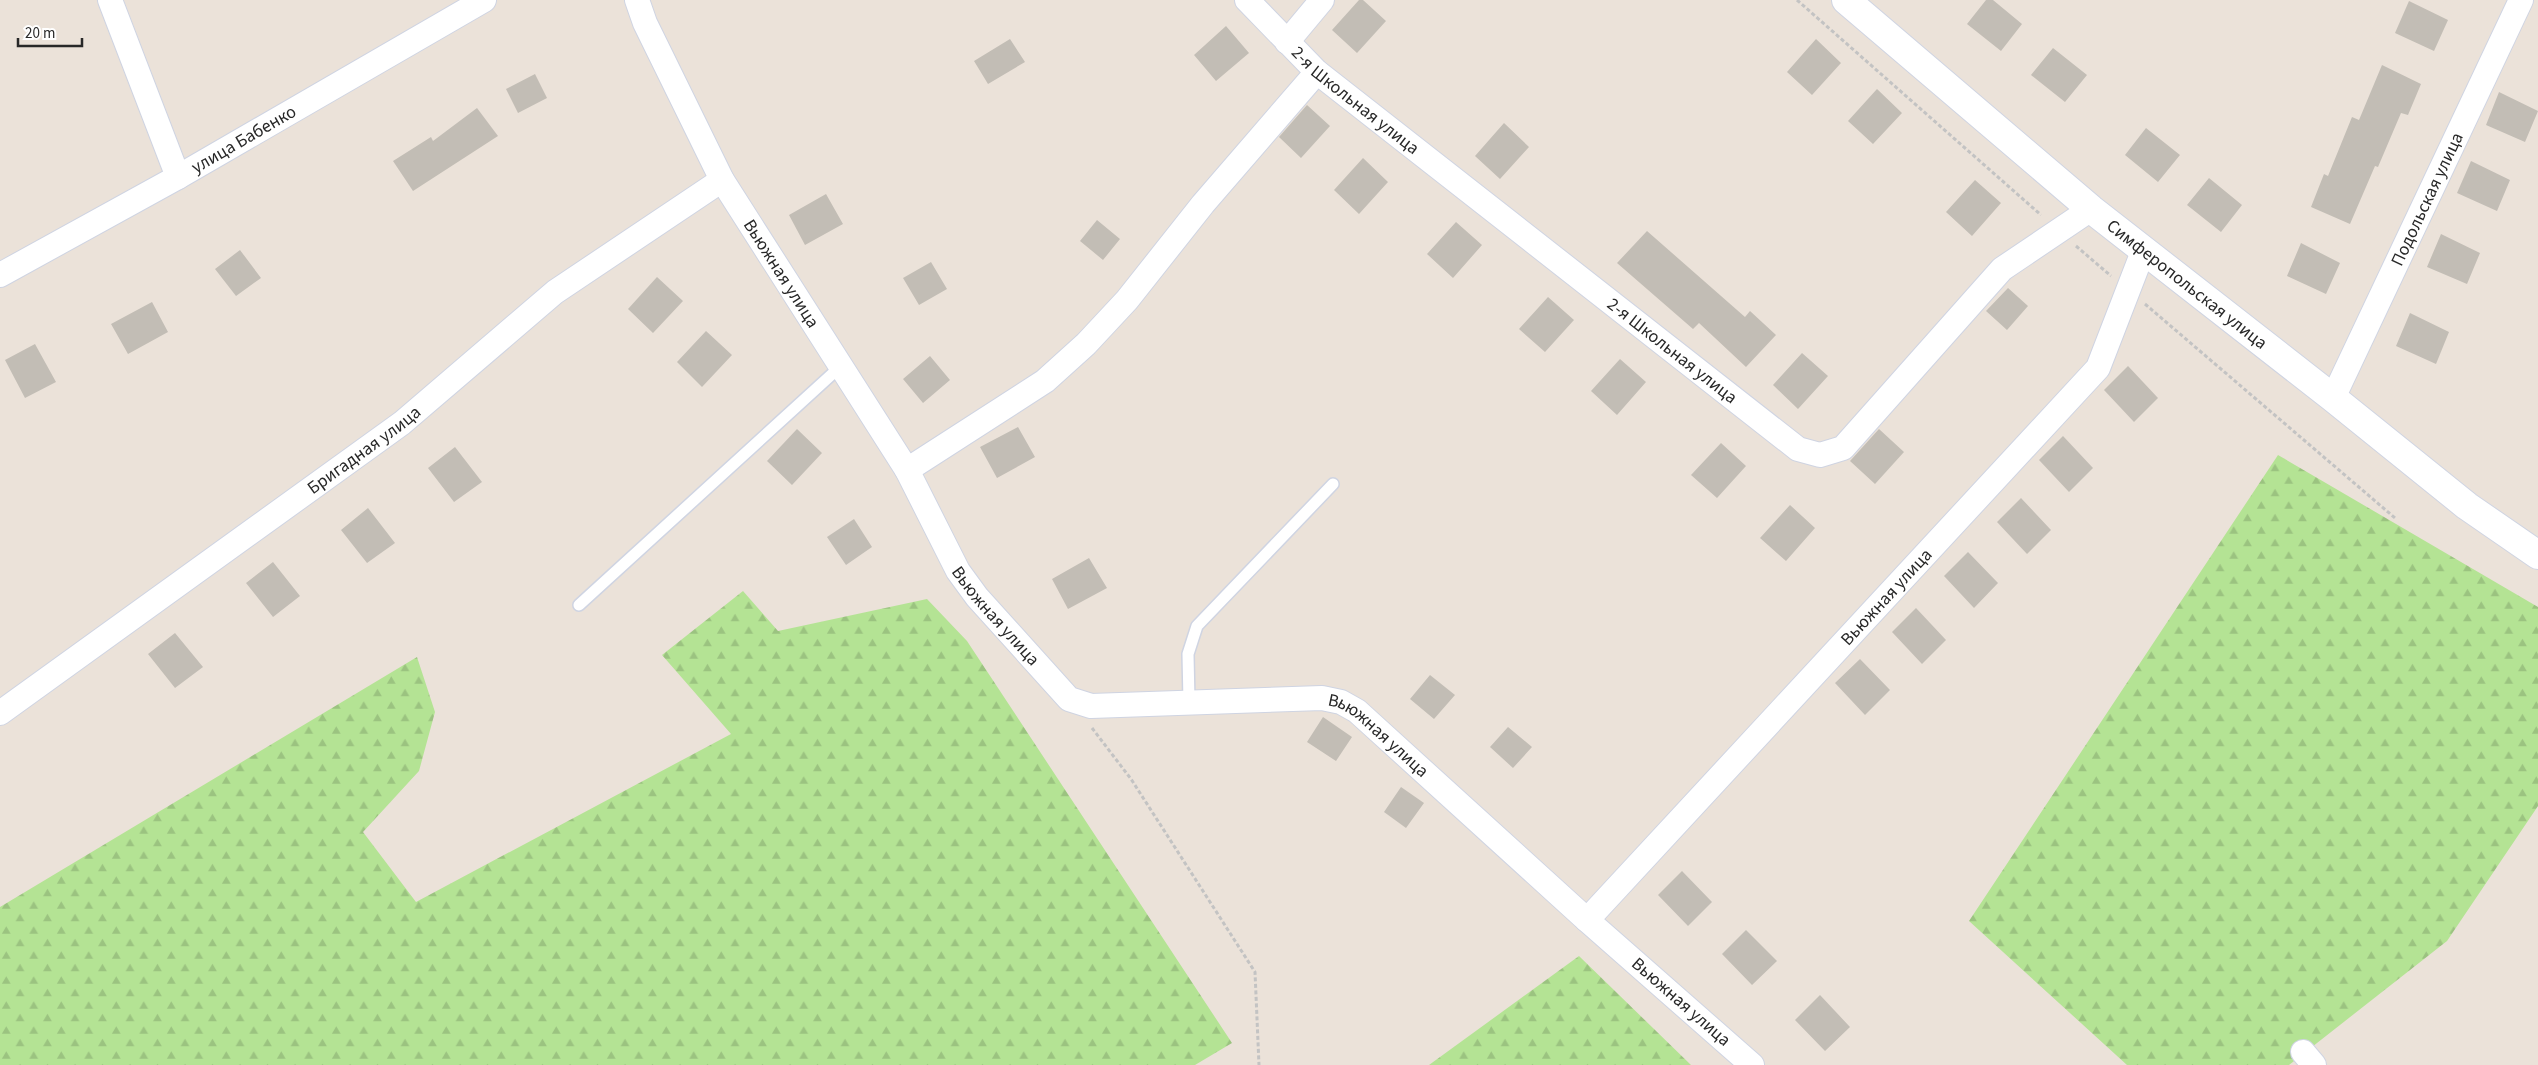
<svg xmlns="http://www.w3.org/2000/svg" width="2538" height="1065" viewBox="0 0 2538 1065" font-family="'Source Sans 3',sans-serif">
	<defs>
		<pattern id="forest-firs" width="22" height="20" patternUnits="userSpaceOnUse" patternTransform="scale(1.25)"><rect width="22" height="20" fill="#b4e394"/><path d="M5 1l3.5 6h-7zM16 11l3.5 6h-7z" fill="#9bc380"/></pattern>
	</defs>
	<rect width="100%" height="100%" fill="#ebe2d9"/>
	<path fill="url(#forest-firs)" d="M2278,455L2538,607V806L2447,941L2289,1065H2127L1969,921Z
		M743,591L778,631L927,599L967,641L1232,1043L1195,1065H0V907L417,657L435,712L419,771L363,832L416,902L731,734L662,655Z
		M1579,956L1691,1065H1429Z"/>
	<path fill="#c2bdb5" d="M1359,0H1363L1386,21L1357,53L1332,30Z
		M1986,0H1993L2022,24L2001,51L1967,24Z
		M2409,1L2448,20L2434,51L2395,33Z
		M1226,26L1249,53L1216,81L1194,55Z
		M1010,39L1025,62L988,84L974,61Z
		M1816,39L1841,63L1812,95L1787,72Z
		M2053,48L2087,75L2065,102L2031,75Z
		M2382,65L2421,84L2408,115L2401,113L2378,167L2375,166L2350,224L2311,207L2324,174L2328,176L2352,117L2359,120Z
		M535,74L547,98L518,113L506,89Z
		M1877,89L1902,113L1873,144L1848,121Z
		M2499,92L2538,111L2525,142L2486,125Z
		M1307,105L1330,126L1301,158L1279,137Z
		M477,108L498,136L413,191L393,161L431,137L433,141Z
		M1504,123L1529,147L1500,179L1475,156Z
		M2146,128L2180,155L2158,182L2125,155Z
		M1363,158L1388,182L1359,214L1334,190Z
		M2471,161L2510,180L2497,211L2457,193Z
		M2209,178L2242,205L2221,232L2187,205Z
		M1975,180L2001,203L1972,236L1946,212Z
		M826,194L843,224L805,245L789,215Z
		M1097,220L1120,239L1103,260L1080,241Z
		M1456,222L1482,245L1453,278L1427,254Z
		M1647,231L1745,317L1750,311L1776,335L1746,367L1699,323L1693,329L1617,263Z
		M2441,234L2480,253L2467,284L2427,267Z
		M2301,243L2340,263L2326,294L2287,276Z
		M240,250L261,278L236,296L215,269Z
		M931,262L947,289L919,305L903,278Z
		M657,277L683,301L653,333L628,309Z
		M2008,288L2028,306L2007,330L1986,311Z
		M1548,297L1574,320L1545,352L1519,329Z
		M152,302L168,332L128,354L111,324Z
		M2410,313L2449,332L2436,364L2396,346Z
		M706,331L732,355L702,387L677,362Z
		M35,344L56,382L25,398L5,360Z
		M1802,353L1828,376L1798,409L1773,385Z
		M930,356L950,380L923,403L903,379Z
		M1620,359L1646,382L1617,415L1591,391Z
		M2128,366L2158,398L2134,422L2104,390Z
		M1018,427L1035,457L997,478L980,447Z
		M797,429L822,453L792,485L767,461Z
		M1879,429L1904,452L1875,484L1850,461Z
		M2063,436L2093,468L2069,492L2039,460Z
		M1721,443L1746,466L1717,498L1691,475Z
		M455,447L482,482L454,502L428,468Z
		M2021,498L2051,530L2027,554L1997,522Z
		M1790,505L1815,528L1786,561L1760,538Z
		M368,508L395,543L367,563L341,530Z
		M854,519L872,547L846,565L827,537Z
		M1968,552L1998,583L1974,608L1944,576Z
		M1089,558L1107,588L1068,609L1052,579Z
		M273,562L300,596L273,617L246,583Z
		M1916,608L1946,640L1922,664L1892,632Z
		M175,633L203,667L175,688L148,654Z
		M1860,659L1890,690L1865,715L1835,683Z
		M1430,675L1455,695L1434,719L1410,699Z
		M1323,717L1352,737L1336,761L1307,742Z
		M1508,727L1532,747L1513,768L1490,747Z
		M1401,787L1424,803L1406,828L1384,812Z
		M1682,871L1712,902L1688,926L1658,895Z
		M1746,930L1777,961L1752,985L1722,954Z
		M1820,995L1850,1027L1825,1051L1795,1020Z"/>
	<g fill="none" stroke-linecap="round" stroke-linejoin="round">
		<defs>
			<path id="service" d="M579,605L841,366
				M1189,702L1188,654L1197,626L1333,484"/>
			<g id="minor">
				<path d="M110,0L178,177"/>
				<path id="s1" d="M637,0L645,23L722,180L907,470L958,571L977,597L1069,699L1091,706L1322,698L1341,702L1357,711L1587,920"/>
				<path id="s2" d="M1247,0L1317,72L1798,449L1820,455L1843,448L2002,269L2091,209"/>
				<path d="M1287,42L1322,0"/>
				<path id="s3" d="M0,275L178,177L484,0"/>
				<path id="s4" d="M2333,398L2521,0"/>
				<path d="M907,470L1045,381L1086,344L1127,300L1203,204L1317,72"/>
				<path id="s5" d="M0,713L402,423L555,292L722,180"/>
				<path d="M2303,1052L2314,1065"/>
				<path id="s6" d="M1752,1065L1587,920L2098,368L2144,249"/>
			</g>
			<g id="tertiary">
				<path id="s7" d="M1846,0L2091,209L2333,398L2467,506L2538,555"/>
			</g>
		</defs>
		<use href="#service" stroke="#cfd4e2" stroke-width="14"/>
		<use href="#minor" stroke="#cfd4e2" stroke-width="26"/>
		<use href="#tertiary" stroke="#cfd4e2" stroke-width="30"/>
		<path stroke="#c3c3c3" stroke-width="3" stroke-dasharray="4 2.5" stroke-linecap="butt" d="M1797,0L2041,215
			M2076,246L2111,276
			M2145,304L2395,518
			M1092,728L1131,779L1255,972L1259,1065"/>
		<use href="#service" stroke="#fff" stroke-width="11"/>
		<use href="#minor" stroke="#fff" stroke-width="24"/>
		<use href="#tertiary" stroke="#fff" stroke-width="28"/>
	</g>
	<g text-anchor="middle" dominant-baseline="central" stroke-width="4" stroke-linejoin="round" paint-order="stroke">
		<g font-size="18" fill="#282828" stroke="#fff">
			<text stroke="none"><textPath href="#s2" startOffset="148">2-я Школьная улица</textPath></text>
			<text stroke="none"><textPath href="#s3" startOffset="279">улица Бабенко</textPath></text>
			<text stroke="none"><textPath href="#s4" startOffset="220">Подольская улица</textPath></text>
			<text stroke="none"><textPath href="#s1" startOffset="310">Вьюжная улица</textPath></text>
			<text stroke="none"><textPath href="#s7" startOffset="444">Симферопольская улица</textPath></text>
			<text stroke="none"><textPath href="#s2" startOffset="552">2-я Школьная улица</textPath></text>
			<text stroke="none"><textPath href="#s5" startOffset="449">Бригадная улица</textPath></text>
			<text stroke="none"><textPath href="#s6" startOffset="660">Вьюжная улица</textPath></text>
			<text stroke="none"><textPath href="#s1" startOffset="715">Вьюжная улица</textPath></text>
			<text stroke="none"><textPath href="#s1" startOffset="1149">Вьюжная улица</textPath></text>
			<text transform="translate(1681 1002) rotate(41)">Вьюжная улица</text>
		</g>
	</g>
	<path d="M18 38v8h64v-8" fill="none" stroke="#282828" stroke-width="2.5"/>
	<text x="25" y="38" font-size="15" fill="#282828" stroke="#ffffff" stroke-width="4" paint-order="stroke">20 m</text>
</svg>
